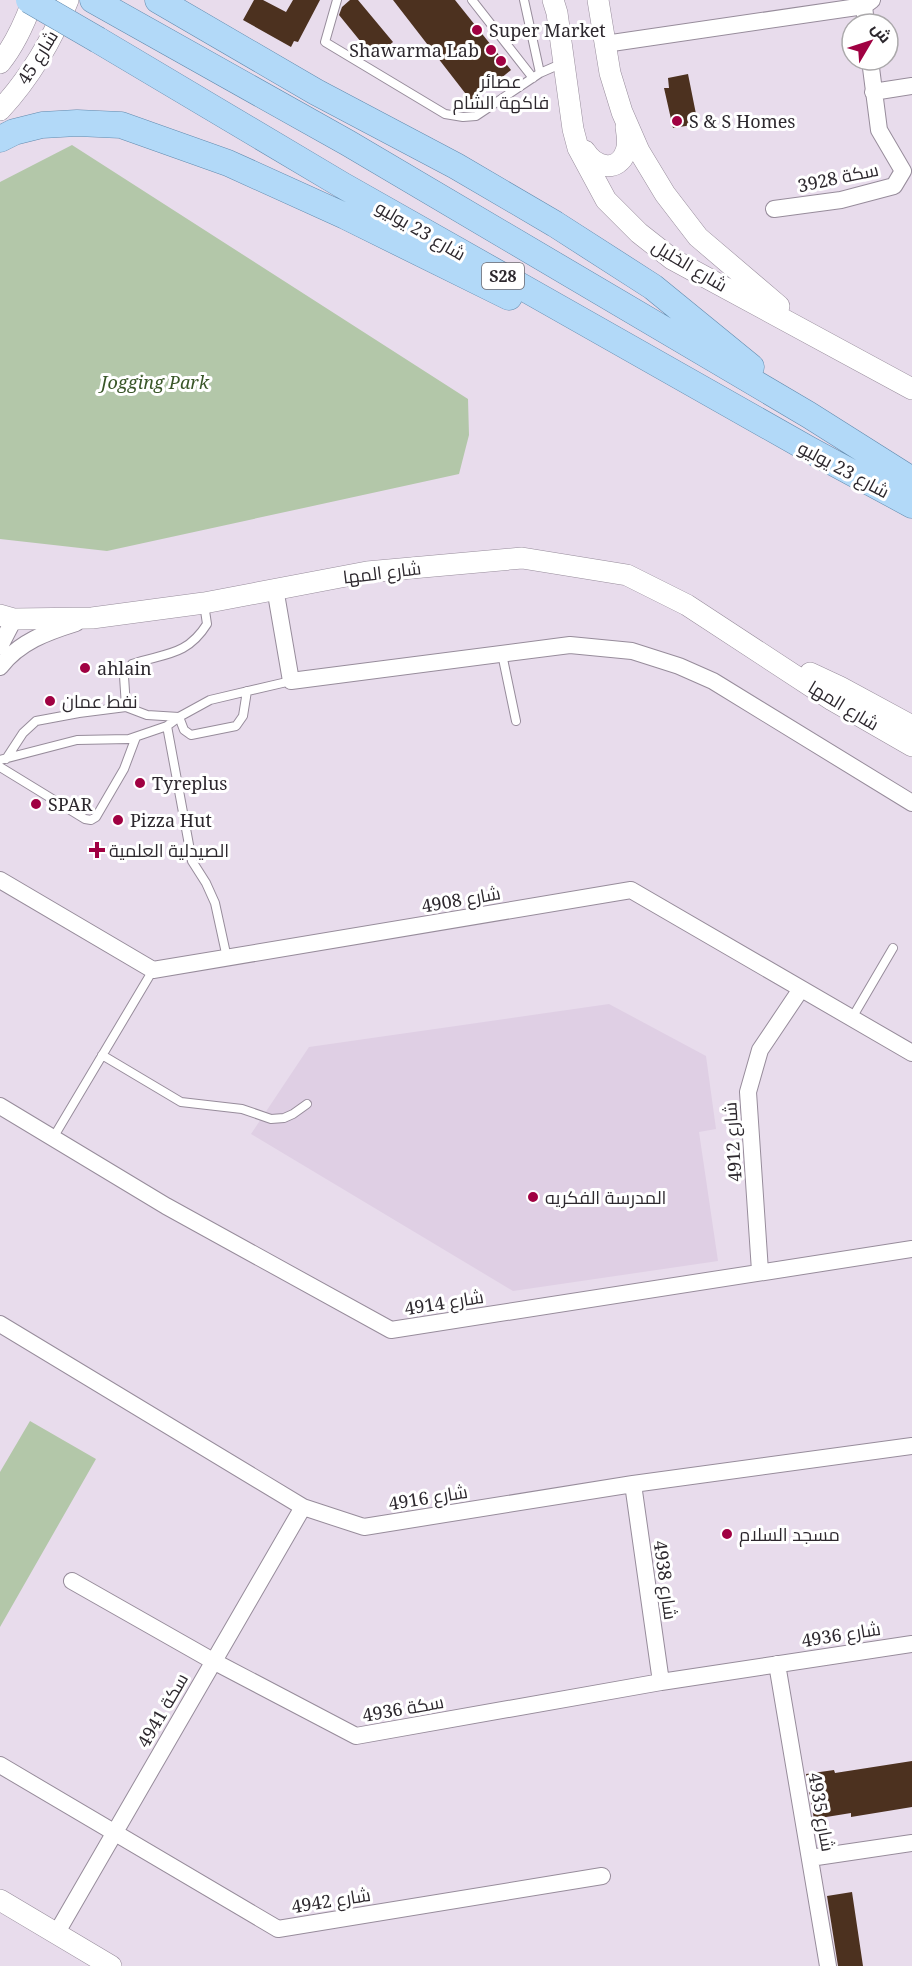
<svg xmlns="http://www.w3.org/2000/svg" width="912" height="1966" viewBox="0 0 912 1966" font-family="'Noto Serif',Cairo,serif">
	<rect width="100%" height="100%" fill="#e8dcec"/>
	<path fill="#dfcfe4" d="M609,1004L706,1056L716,1129L699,1132L718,1261L513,1291L251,1134L309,1047Z"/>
	<path fill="#b3c7a9" d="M72,145L468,399L469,435L459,474L107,551L0,539V182Z
		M30,1421L96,1459L0,1627V1472Z"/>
	<path fill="#4c311f" d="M254,0H263L286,12L293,0H320L298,42L294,41L291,47L243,20Z
		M350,0H358L393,42L376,56L363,41L361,42L339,15L342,7Z
		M393,0H455L511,70L472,102Z
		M688,74L698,124L673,128L664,88H669L668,78Z
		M912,1761V1807L851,1817V1813L814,1819L806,1774L834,1770L835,1773Z
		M852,1892L863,1966H838L827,1896Z"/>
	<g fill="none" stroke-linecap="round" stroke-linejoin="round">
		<defs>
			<path id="service" d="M337,0L325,42L445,114L463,117L476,116L540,73L563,63
				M472,0L533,78
				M524,0L540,73
				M502,654L516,721
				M126,707L124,676L132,664C165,653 187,656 207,624L204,604
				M167,726L192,861L206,883L215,903L227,958
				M6,759L23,733L36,721L79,713L126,707L147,715L179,717L184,730L191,735L236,726L243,716L247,691
				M0,760L77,740L129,739L167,726L179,717L210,700L291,681
				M0,767L85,819L91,820L96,817L124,769L136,737
				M852,1018L893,948
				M102,1055L181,1102L242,1109L271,1119L284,1118L293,1114L307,1104
				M53,1138L153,970"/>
			<path id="minor" d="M864,6L866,24
				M605,44L864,6L872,0
				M873,92L912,86
				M774,209L841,200L894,186L903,171L879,130L870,60
				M275,588L291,681L570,645L632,651L679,666L713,681L912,803
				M0,646L14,619
				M0,667C19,642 47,632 76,623
				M0,880L153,970L631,890L912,1053
				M0,1106L166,1206L391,1330L912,1249
				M760,1271L748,1092L760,1050L801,989
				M0,1324L303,1507L364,1527L633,1484L912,1446
				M633,1484L661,1682
				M72,1581L213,1661L356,1736L661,1682L912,1644
				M777,1664L828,1966
				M0,1765L278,1929L602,1876
				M810,1858L912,1843
				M56,1934L303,1507"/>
			<path id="tertiary" d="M553,0L557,13L573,129L578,148L606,200L639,233L672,259L912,389
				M598,0L610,73L622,112L639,151L665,194L698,237L779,306
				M0,63C14,46 25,22 33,0
				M0,110C29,79 53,39 68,0
				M585,151C595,167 618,174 626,151C629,143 627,134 626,127
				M0,615L14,619L92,618L204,603L367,572L522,558L627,575L687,605L832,700L912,746
				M810,673L840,687L912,726
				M0,1900L111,1966"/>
			<path id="primary" d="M93,0L348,143L809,415L912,480
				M158,0L316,92L456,166L555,224L653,287L751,367
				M98,40L342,185L810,450L912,505
				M0,139L14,132L42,125L77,123L121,125L228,163L345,216L509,297"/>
		</defs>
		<use href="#service" stroke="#978c9b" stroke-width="10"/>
		<use href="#minor" stroke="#978c9b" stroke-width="18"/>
		<use href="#tertiary" stroke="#978c9b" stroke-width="22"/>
		<use href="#primary" stroke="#628bae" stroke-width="27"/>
		<use href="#service" stroke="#fff" stroke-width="8"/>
		<use href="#minor" stroke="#fff" stroke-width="16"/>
		<use href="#tertiary" stroke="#fff" stroke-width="21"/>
		<use href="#primary" stroke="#b2d9f8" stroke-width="26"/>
		<defs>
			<path id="primary-bridge" d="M29,0L98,40"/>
		</defs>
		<use href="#primary-bridge" stroke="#628bae" stroke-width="27" stroke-linecap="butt"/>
		<use href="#primary-bridge" stroke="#b2d9f8" stroke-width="26"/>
	</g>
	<g fill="#a00142" stroke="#fff" stroke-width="2">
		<circle cx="477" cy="30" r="6"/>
		<circle cx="491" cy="50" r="6"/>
		<circle cx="501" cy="61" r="6"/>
		<circle cx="677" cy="121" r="6"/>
		<circle cx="85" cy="668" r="6"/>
		<circle cx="50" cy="701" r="6"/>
		<circle cx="140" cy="783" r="6"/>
		<circle cx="36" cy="804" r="6"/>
		<circle cx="118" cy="820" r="6"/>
		<path d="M94 841h6v6h6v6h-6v6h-6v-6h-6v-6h6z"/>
		<circle cx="533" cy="1197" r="6"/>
		<circle cx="727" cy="1534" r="6"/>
	</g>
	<g text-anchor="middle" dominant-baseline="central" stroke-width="6" stroke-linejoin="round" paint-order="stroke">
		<rect fill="#fff" stroke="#6c686d" stroke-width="1.5" x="482" y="263" width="42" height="26" rx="4.5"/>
		<g font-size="16" font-weight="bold" fill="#2d282e">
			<text x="503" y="276">S28</text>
		</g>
		<g font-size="18" fill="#2d282e" stroke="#fff" text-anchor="start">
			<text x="489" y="30">Super Market</text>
			<text x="479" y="50" text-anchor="end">Shawarma Lab</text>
			<text x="501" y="81" text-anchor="middle">عصائر<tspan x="501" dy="21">فاكهة الشام</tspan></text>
			<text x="689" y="121">S &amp; S Homes</text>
			<text x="97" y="668">ahlain</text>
			<text x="62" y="701">نفط عمان</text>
			<text x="152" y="783">Tyreplus</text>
			<text x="48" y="804">SPAR</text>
			<text x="130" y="820">Pizza Hut</text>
			<text x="109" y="850">الصيدلية العلمية</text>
			<text x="545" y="1197">المدرسة الفكريه</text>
			<text x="739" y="1534">مسجد السلام</text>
		</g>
		<g font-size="18" fill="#2d282e" stroke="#fff">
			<text transform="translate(37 57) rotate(-58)">شارع 45</text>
			<text transform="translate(838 177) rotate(-12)">سكة 3928</text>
			<text transform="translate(421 230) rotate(30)">شارع 23 يوليو</text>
			<text transform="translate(690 265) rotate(31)">شارع الخليل</text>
			<text transform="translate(844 469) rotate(28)">شارع 23 يوليو</text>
			<text transform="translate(382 572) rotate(-7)">شارع المها</text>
			<text transform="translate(844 705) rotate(31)">شارع المها</text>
			<text transform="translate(461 899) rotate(-10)">4908 شارع</text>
			<text transform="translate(732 1142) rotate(-94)">4912 شارع</text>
			<text transform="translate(444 1302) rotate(-9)">4914 شارع</text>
			<text transform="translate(428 1497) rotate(-9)">4916 شارع</text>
			<text transform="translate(666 1580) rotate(82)">شارع 4938</text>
			<text transform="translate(841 1634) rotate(-9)">4936 شارع</text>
			<text transform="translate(403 1708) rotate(-10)">سكة 4936</text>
			<text transform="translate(162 1710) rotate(-60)">سكة 4941</text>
			<text transform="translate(822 1812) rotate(80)">4935 شارع</text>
			<text transform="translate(331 1900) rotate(-9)">4942 شارع</text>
		</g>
		<g font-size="18" font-style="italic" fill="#395628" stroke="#fff">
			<text x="155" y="382">Jogging Park</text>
		</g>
	</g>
	<g transform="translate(870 42) rotate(51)"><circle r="28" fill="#ffffff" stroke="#aba9ab" stroke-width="1.5"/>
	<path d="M0-4.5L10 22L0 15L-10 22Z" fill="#a00142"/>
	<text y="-9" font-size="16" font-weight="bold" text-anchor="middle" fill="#2d282e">ش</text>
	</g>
</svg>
